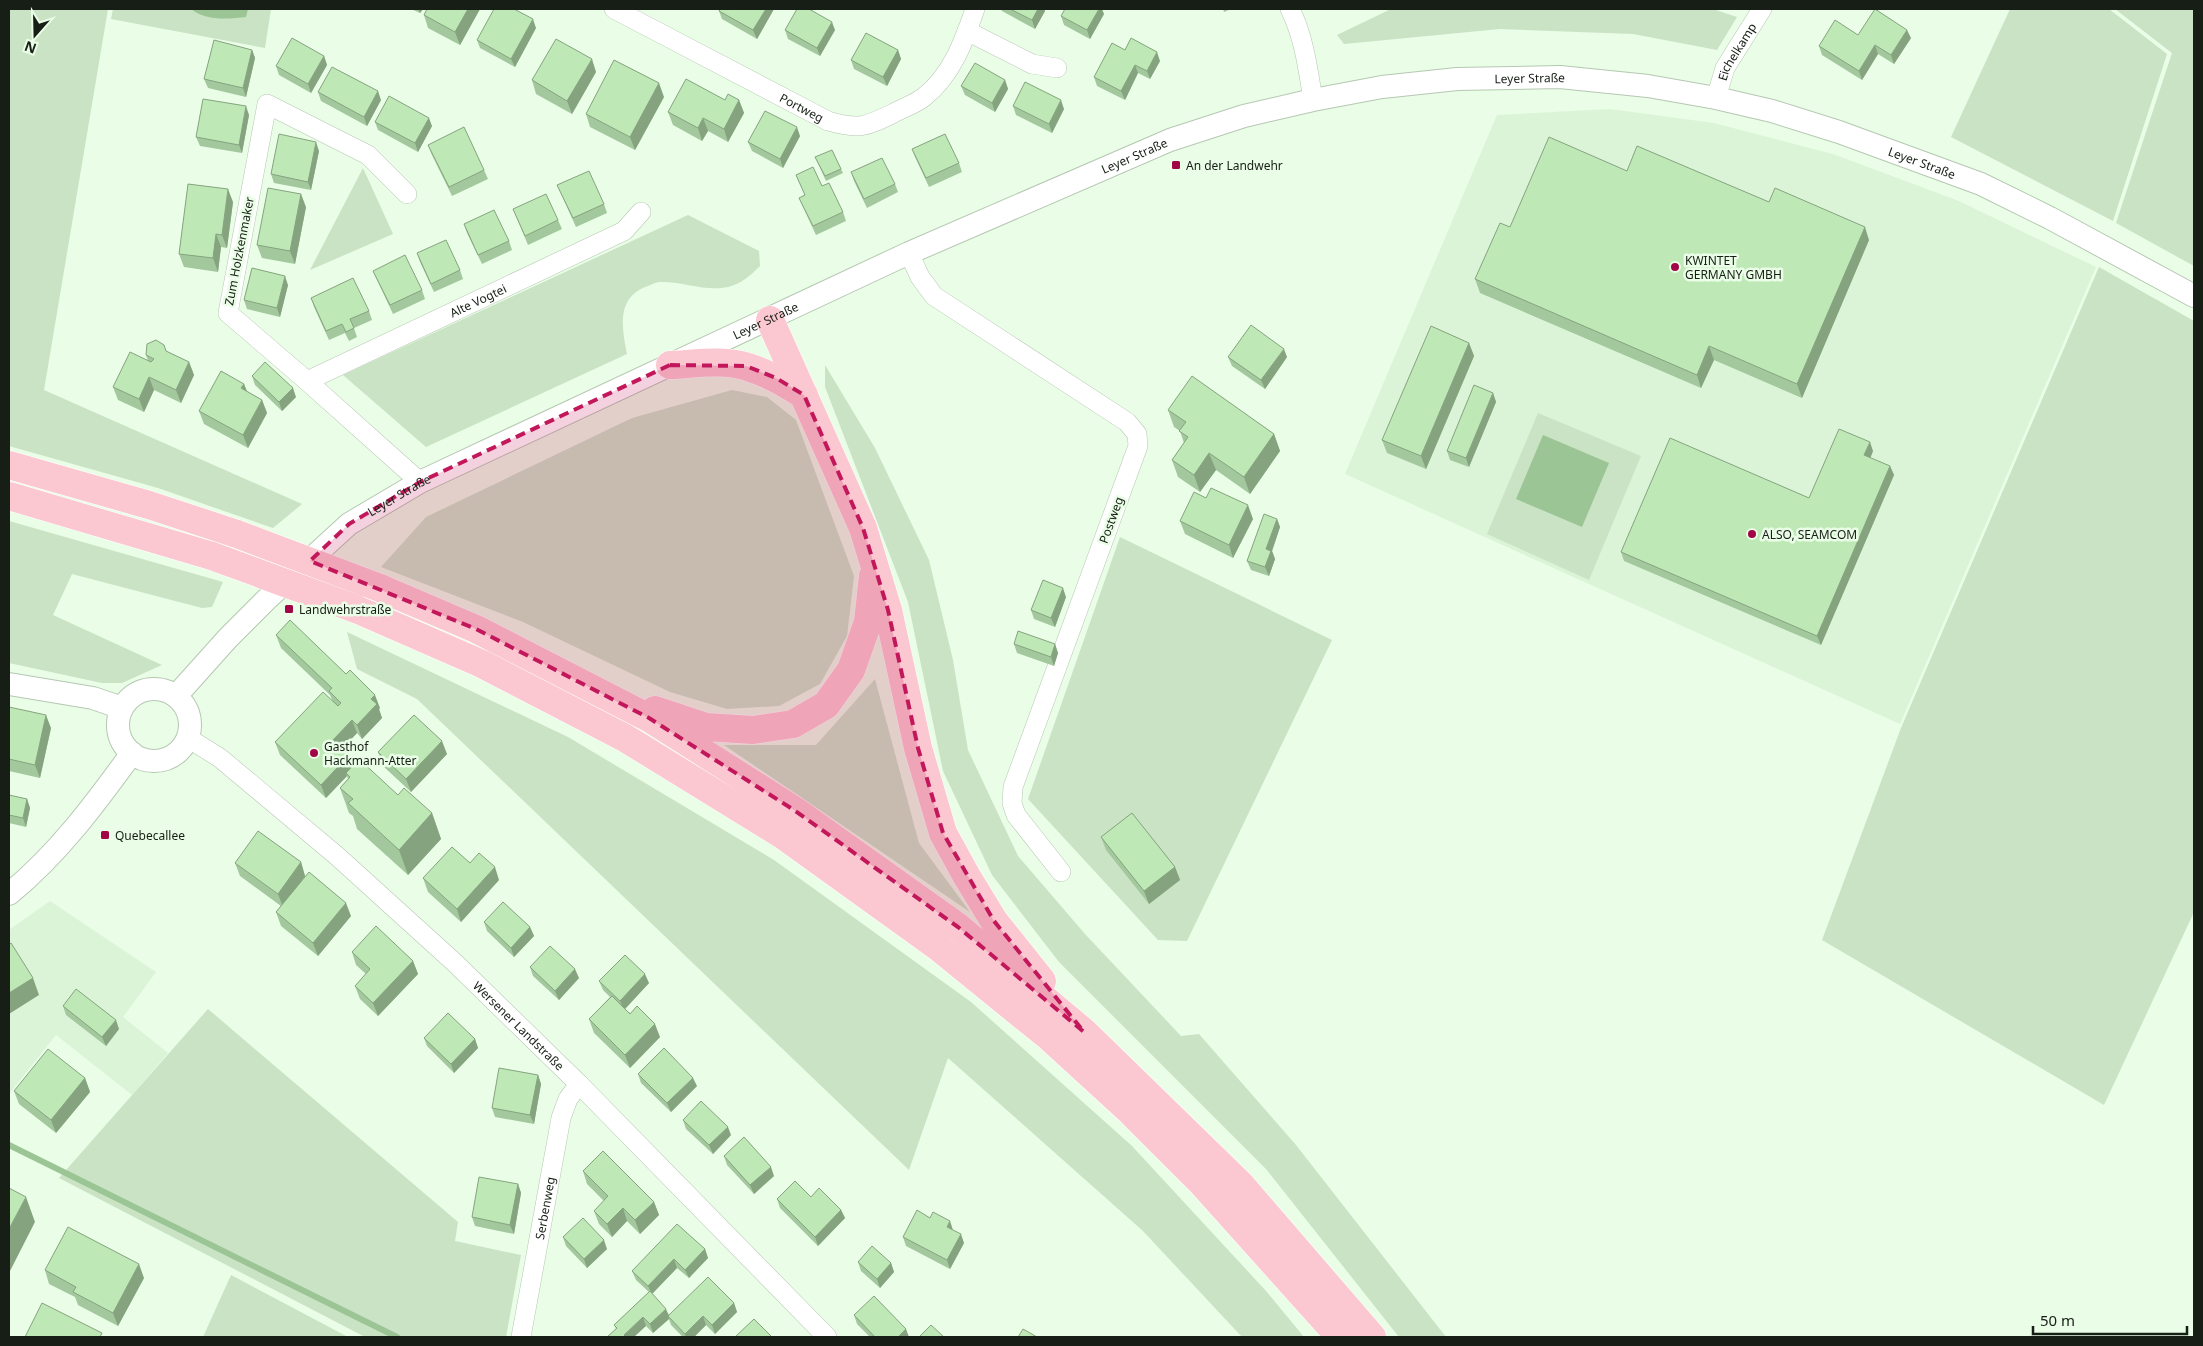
<svg xmlns="http://www.w3.org/2000/svg" width="2203" height="1346" viewBox="0 0 2203 1346" font-family="'Noto Sans',sans-serif">
	<rect width="100%" height="100%" fill="#eafde7"/>
	<path fill="#dbf4d7" d="M1610,109L1714,123L1833,154L1959,201L2096,267L1900,724L1345,474L1497,115Z
		M50,901L156,972L123,1017L168,1053L132,1095L56,1035L9,1094V930Z"/>
	<path fill="#c9e3c4" d="M9,9H108L44,390L302,504L273,528L158,488L9,446Z
		M113,9H271L265,48L111,19Z
		M1391,9H1713L1737,17L1717,50L1633,34L1500,29L1344,44L1337,35Z
		M2010,9H2109L2167,54L2113,221L1951,137Z
		M2115,9H2194V266L2116,223L2172,53Z
		M363,168L393,234L310,270Z
		M688,215L759,251L760,266C751,275 741,284 728,287C705,292 683,281 660,282C655,282 649,286 645,287C616,299 622,329 627,354L426,447L343,375Z
		M2099,267L2194,321V912L2104,1105L1822,940L1901,728Z
		M825,365L875,448L929,560L953,660L968,750L1018,856L1085,934L1181,1036L1199,1034L1296,1145L1446,1337H1399L1266,1169L1059,962L992,875L943,771L908,602L825,387Z
		M732,390L767,397L796,420L854,576L847,636L820,684L779,706L727,709L670,692L523,622L381,567L426,517L632,418Z
		M1538,413L1641,456L1589,580L1487,534Z
		M9,521L223,582L212,607L202,608L72,574L53,615L162,665L122,683H102L9,663Z
		M1120,537L1332,640L1187,941L1158,940L1028,799Z
		M347,632L568,737L774,860L971,1002L1132,1146L1266,1291L1304,1337H1242L1143,1231L948,1058L909,1170L417,699L357,669Z
		M875,679L919,843L970,912L724,745H816Z
		M208,1009L458,1222L455,1241L521,1255L506,1337H365L59,1178Z
		M231,1275L348,1337H203Z"/>
	<path fill="#9bc594" d="M191,9H248L246,17C227,19 206,21 191,9Z
		M1543,435L1609,463L1582,527L1516,499Z"/>
	<g fill="none" stroke-linecap="round" stroke-linejoin="round">
		<path stroke="#9bc594" stroke-width="6" d="M9,1145L397,1337"/>
		<defs>
			<g id="minor">
				<path id="s1" d="M614,9L828,121C859,130 865,127 894,113C903,108 915,104 924,97C952,75 964,41 975,9"/>
				<path d="M1290,9C1304,37 1308,69 1313,100"/>
				<path d="M967,31L1032,64L1057,68"/>
				<path id="s2" d="M1716,98L1725,68L1762,9"/>
				<path d="M407,194L368,155L267,104L228,313L307,381L420,482"/>
				<path d="M909,253L920,277L934,296L1127,422L1137,434L1138,446L1013,787L1012,803L1016,815L1061,872"/>
				<path id="s3" d="M307,381L624,231L641,212"/>
				<path id="s4" d="M188,738L220,758L337,856L455,963L579,1084L827,1337"/>
				<path id="s5" d="M521,1337L561,1118L568,1099L579,1084"/>
			</g>
			<g id="tertiary">
				<path d="M9,684L93,698L122,708"/>
				<circle cx="154" cy="725" r="36"/>
				<path id="s6" d="M176,696L228,638L267,599L349,524L420,482L909,253L1170,140L1244,116L1313,100L1382,87L1457,79L1560,77L1648,86L1716,98L1772,111L1839,132L1981,184L2050,218L2194,296"/>
				<path d="M9,894C58,854 95,804 132,753"/>
			</g>
			<path id="trunk" d="M770,320L863,528L888,610L918,748L943,833L966,875L994,921L1042,981
				M670,365C694,364 724,359 748,367C768,373 786,384 804,395
				M9,465L149,505L237,534
				M9,496L212,556
				M380,588L476,629L649,718L794,810L958,927L1084,1032L1240,1184L1372,1337
				M356,609L482,664L625,738L781,834L938,947L1049,1037L1131,1112L1200,1181L1340,1337
				M655,710L706,727L753,730L793,724L826,705L851,670L868,622L873,576"/>
		</defs>
		<use href="#minor" stroke="#b5c8b2" stroke-width="20"/>
		<use href="#tertiary" stroke="#b5c8b2" stroke-width="24"/>
		<use href="#trunk" stroke="#fff" stroke-width="29"/>
		<use href="#minor" stroke="#fff" stroke-width="19"/>
		<use href="#tertiary" stroke="#fff" stroke-width="22"/>
		<use href="#trunk" stroke="#fbc7d0" stroke-width="28"/>
		<defs>
			<path id="trunk-bridge" d="M237,534L380,588
				M212,556L356,609"/>
		</defs>
		<use href="#trunk-bridge" stroke="#fff" stroke-width="29" stroke-linecap="butt"/>
		<use href="#trunk-bridge" stroke="#fbc7d0" stroke-width="28"/>
	</g>
	<path fill="#a3c89d" d="M411,9H423L420,13Z
		M427,9H480L460,45L428,28L424,15Z
		M774,9L757,39L722,19L719,11Z
		M1001,9H1044L1045,11L1035,29L1002,11Z
		M1223,9H1231L1224,12Z
		M1104,14L1090,39L1064,25L1061,16Z
		M536,28L515,67L480,48L477,40Z
		M785,30H835L820,56L788,39Z
		M1858,35L1911,38L1894,64L1878,54L1862,80L1822,55L1819,46Z
		M252,50L255,58L246,97L208,88L204,79Z
		M898,50L901,59L887,86L854,69L851,60Z
		M1125,50L1160,61L1150,79L1138,73L1125,100L1097,86L1094,77Z
		M324,56L327,65L311,93L279,75L276,66Z
		M596,72L572,114L536,94L532,80Z
		M1005,80L1008,89L995,112L965,95L961,86Z
		M318,92L381,100L367,126L321,101Z
		M664,97L635,150L590,127L586,114Z
		M725,100H739L744,113L728,142L708,131L702,141L673,125L668,112Z
		M1013,106L1064,109L1052,133L1016,115Z
		M249,115L242,153L200,146L196,137Z
		M375,122L432,126L418,152L378,130Z
		M800,136L783,168L752,151L748,142Z
		M428,145L484,170L488,179L452,196L431,153Z
		M912,149L959,163L962,172L929,187L915,157Z
		M319,151L311,190L274,183L271,174Z
		M815,157L841,169L843,173L826,181Z
		M1627,171L1769,202L1869,240L1802,398L1714,360L1701,388L1480,293L1475,279L1510,227Z
		M851,172L895,184L898,192L867,208L854,181Z
		M796,175L822,186L843,212L846,221L816,235L803,207L799,198L805,195Z
		M557,185L604,204L607,213L576,227Z
		M233,202L227,248L221,247L218,272L184,267L179,254Z
		M306,207L295,264L262,258L257,245Z
		M513,209L558,220L562,229L528,245Z
		M464,224L509,241L512,250L482,264L467,233Z
		M417,253L460,270L463,279L434,292L420,262Z
		M373,271L422,290L425,299L393,314L377,280Z
		M288,285L280,317L247,309L244,300Z
		M311,298L369,311L372,320L354,328L357,337L349,341L345,333L329,340L314,307Z
		M1469,343L1474,356L1426,469L1387,453L1382,440Z
		M164,345L166,351L189,362L194,375L181,403L154,390L144,412L118,400L113,387L148,361L146,355Z
		M1228,357H1287L1265,389L1232,366Z
		M252,376L296,397L282,411L255,385Z
		M244,384L247,391L262,400L267,413L248,448L204,424L199,411Z
		M1493,393L1496,402L1469,467L1450,460L1447,451Z
		M1168,410L1274,434L1280,451L1250,494L1216,470L1200,492L1178,477L1172,460L1184,443L1180,431L1174,427Z
		M1873,451L1870,458L1890,466L1894,475L1821,645L1624,561L1621,552L1809,498Z
		M1253,519L1233,558L1185,534L1180,521Z
		M1277,519L1280,527L1272,551L1275,559L1269,576L1251,570L1247,561Z
		M1066,597L1055,627L1034,619L1031,610Z
		M276,635L380,708L379,709L382,718L362,739L357,733L342,749L349,755L353,765L398,795L432,813L441,839L408,875L357,829L353,816L349,813L340,788L348,779L347,776L326,798L280,755L275,742L333,702L330,695L281,648Z
		M1014,644H1055L1058,653L1054,666L1017,653Z
		M9,707L51,728L40,778L9,771Z
		M378,752L447,754L411,792L383,766Z
		M9,795L27,799L30,808L26,827L9,823Z
		M1101,837L1175,867L1180,880L1149,904L1106,850Z
		M301,862L305,876L297,887L351,916L318,956L281,926L276,912L281,906L240,876L235,863Z
		M470,863L499,880L461,922L428,892L423,878Z
		M484,922L530,927L534,936L514,957L487,931Z
		M352,952L413,961L418,974L378,1016L360,999L355,986L366,974L356,965Z
		M530,967L579,978L559,1000L533,976Z
		M599,981L649,983L625,1009L660,1037L630,1068L594,1033L589,1019L610,997L603,990Z
		M63,1006L119,1029L106,1046L66,1015Z
		M424,1038L475,1039L478,1048L454,1073L427,1046Z
		M638,1074L697,1086L671,1112L641,1083Z
		M538,1075L541,1084L534,1124L495,1117L492,1108Z
		M85,1078L90,1092L56,1133L19,1104L14,1091Z
		M683,1120L731,1135L713,1154L686,1129Z
		M724,1156L774,1176L754,1194L727,1165Z
		M583,1171L654,1202L659,1215L640,1234L627,1221L612,1237L599,1224L594,1211L604,1201L587,1184Z
		M518,1184L521,1193L514,1234L475,1226L472,1217Z
		M811,1197L841,1210L845,1218L818,1246L780,1208L777,1199Z
		M953,1230L964,1243L950,1269L906,1246L903,1237Z
		M563,1237L607,1249L587,1268L566,1246Z
		M705,1249L708,1258L689,1278L677,1268L652,1294L669,1315L734,1303L737,1312L715,1334L706,1325L694,1337H683L671,1325L669,1319L653,1333L646,1326L616,1329L614,1325L649,1292L636,1280L632,1271Z
		M858,1262L891,1263L894,1272L880,1288L861,1271Z
		M45,1270L144,1278L118,1326L78,1305L75,1297L49,1284Z
		M854,1315L909,1337H870L857,1324Z"/>
	<path fill="#85a37f" d="M418,9H423L420,13Z
		M468,9H480L460,45L455,32Z
		M766,9H774L757,39L753,30Z
		M1038,9H1044L1045,11L1035,29L1032,20Z
		M1099,9H1102L1104,14L1090,39L1087,30Z
		M533,19L536,28L515,67L511,59Z
		M832,22L835,30L820,56L817,48Z
		M1907,30L1911,38L1894,64L1891,55Z
		M1875,45L1878,54L1862,80L1859,71Z
		M252,50L255,58L246,97L243,88Z
		M898,50L901,59L887,86L883,77Z
		M1157,52L1160,61L1150,79L1147,71Z
		M324,56L327,65L311,93L308,84Z
		M592,59L596,72L572,114L567,101Z
		M1135,65L1138,73L1125,100L1121,91Z
		M1005,80L1008,89L995,112L992,103Z
		M659,83L664,97L635,150L630,137Z
		M378,91L381,100L367,126L364,117Z
		M739,100L744,113L728,142L724,129Z
		M1061,100L1064,109L1052,133L1049,124Z
		M246,106L249,115L242,153L239,145Z
		M429,118L432,126L418,152L415,143Z
		M703,118L708,131L702,141L698,128Z
		M797,127L800,136L783,168L780,159Z
		M316,142L319,151L311,190L308,182Z
		M228,189L233,202L227,248L222,235Z
		M301,194L306,207L295,264L290,251Z
		M1865,227L1869,240L1802,398L1797,384Z
		M216,234L221,247L218,272L213,258Z
		M285,276L288,285L280,317L277,308Z
		M1469,343L1474,356L1426,469L1421,456Z
		M1709,346L1714,360L1701,388L1697,375Z
		M1284,349L1287,357L1265,389L1261,380Z
		M189,362L194,375L181,403L176,390Z
		M149,377L154,390L144,412L139,399Z
		M244,384L249,397L241,388Z
		M293,388L296,397L282,411L279,402Z
		M1493,393L1496,402L1469,467L1466,458Z
		M262,400L267,413L248,448L243,435Z
		M1274,434L1280,451L1250,494L1244,477Z
		M1870,442L1873,451L1868,464L1864,455Z
		M1209,453L1216,470L1200,492L1194,475Z
		M1890,466L1894,475L1821,645L1817,636Z
		M1248,505L1253,519L1233,558L1229,545Z
		M1277,519L1280,527L1272,551L1275,559L1269,576L1265,567L1266,549Z
		M1063,588L1066,597L1055,627L1051,618Z
		M1055,644L1058,653L1054,666L1051,657Z
		M375,695L380,708L379,709L382,718L362,739L357,725L371,699Z
		M46,715L51,728L40,778L35,765Z
		M352,720L357,733L338,753L333,740Z
		M442,741L447,754L411,792L406,779Z
		M349,755L354,768L346,773L347,776L326,798L321,785Z
		M27,799L30,808L26,827L23,818Z
		M432,813L441,839L408,875L399,850Z
		M301,862L305,876L283,907L278,894Z
		M495,867L499,880L461,922L457,909Z
		M1175,867L1180,880L1149,904L1144,891Z
		M346,903L351,916L318,956L313,943Z
		M530,927L534,936L514,957L511,948Z
		M413,961L418,974L378,1016L373,1003Z
		M575,969L579,978L559,1000L555,991Z
		M645,974L649,983L624,1010L620,1001Z
		M33,978L39,995L9,1014V993Z
		M116,1020L119,1029L106,1046L102,1037Z
		M655,1024L660,1037L630,1068L625,1055Z
		M475,1039L478,1048L454,1073L451,1064Z
		M538,1075L541,1084L534,1124L530,1115Z
		M85,1078L90,1092L56,1133L51,1120Z
		M693,1078L697,1086L671,1112L667,1103Z
		M728,1127L731,1135L713,1154L709,1145Z
		M771,1167L774,1176L754,1194L750,1185Z
		M518,1184L521,1193L514,1234L510,1225Z
		M26,1197L35,1222L9,1273V1229Z
		M654,1202L659,1215L640,1234L635,1220Z
		M623,1208L627,1221L612,1237L607,1224Z
		M841,1210L845,1218L818,1246L815,1237Z
		M950,1221L953,1230L947,1227Z
		M961,1234L964,1243L950,1269L947,1260Z
		M604,1240L607,1249L587,1268L584,1259Z
		M705,1249L708,1258L689,1278L685,1270Z
		M674,1259L677,1268L652,1294L648,1286Z
		M891,1263L894,1272L880,1288L877,1279Z
		M139,1264L144,1278L118,1326L113,1313Z
		M734,1303L737,1312L715,1334L712,1325Z
		M666,1309L670,1318L668,1316L669,1319L653,1333L650,1324Z
		M703,1316L706,1325L694,1337H686L685,1334Z
		M643,1317L646,1326L634,1337H625L624,1335Z
		M906,1329L909,1337H898Z"/>
	<path fill="#bee9b6" stroke="#85a37f" d="M427,9H468L455,32L424,15Z
		M494,9H514L533,19L511,59L477,40Z
		M720,9H766L753,30L719,11Z
		M797,9H809L832,22L817,48L785,30Z
		M1010,9H1038L1032,20Z
		M1065,9H1099L1087,30L1061,16Z
		M1875,9L1907,30L1891,55L1875,45L1859,71L1819,46L1835,20L1858,35Z
		M866,33L898,50L883,77L851,60Z
		M292,38L324,56L308,84L276,66Z
		M1131,38L1157,52L1147,71L1135,65L1121,91L1094,77L1112,43L1125,50Z
		M556,39L592,59L567,101L532,80Z
		M214,40L252,50L243,88L204,79Z
		M614,60L659,83L630,137L586,114Z
		M975,63L1005,80L992,103L961,86Z
		M332,67L378,91L364,117L318,92Z
		M686,79L725,100L728,94L739,100L724,129L703,118L698,128L668,112Z
		M1025,82L1061,100L1049,124L1013,106Z
		M389,96L429,118L415,143L375,122Z
		M203,99L246,106L239,145L196,137Z
		M765,111L797,127L780,159L748,142Z
		M464,127L484,170L449,187L428,145Z
		M279,134L316,142L308,182L271,174Z
		M945,134L959,163L926,178L912,149Z
		M1549,137L1627,171L1637,146L1769,202L1775,188L1865,227L1797,384L1709,346L1697,375L1475,279L1500,223L1510,227Z
		M832,150L841,169L825,176L815,157Z
		M882,158L895,184L864,199L851,172Z
		M813,167L822,186L829,183L843,212L813,226L799,198L805,195L796,175Z
		M589,171L604,204L573,218L557,185Z
		M188,184L228,189L222,235L216,234L213,258L179,254Z
		M268,188L301,194L290,251L257,245Z
		M546,194L558,220L525,236L513,209Z
		M494,210L509,241L478,255L464,224Z
		M446,240L460,270L431,284L417,253Z
		M405,255L422,290L390,305L373,271Z
		M252,268L285,276L277,308L244,300Z
		M353,278L369,311L350,319L354,328L346,332L342,324L326,331L311,298Z
		M1251,325L1284,349L1261,380L1228,357Z
		M1431,326L1469,343L1421,456L1382,440Z
		M156,340L164,345L166,351L189,362L176,390L149,377L139,399L113,387L130,352L151,362L154,359L146,355L147,344Z
		M265,362L293,388L279,402L252,376Z
		M221,371L244,384L241,388L262,400L243,435L199,411Z
		M1192,376L1274,434L1244,477L1209,453L1194,475L1172,460L1188,437L1179,431L1186,422L1168,410Z
		M1474,385L1493,393L1466,458L1447,451Z
		M1839,429L1870,442L1864,455L1890,466L1817,636L1621,552L1670,438L1809,498Z
		M1211,488L1248,505L1229,545L1180,521L1194,492L1206,498Z
		M1264,514L1277,519L1266,549L1271,551L1265,567L1247,561Z
		M1043,580L1063,588L1051,618L1031,610Z
		M290,620L346,674L350,670L375,695L371,699L377,704L357,725L352,720L333,740L349,755L321,785L275,742L323,692L338,706L341,703L329,691L332,688L276,635Z
		M1018,631L1055,644L1051,657L1014,644Z
		M9,707L46,715L35,765L9,759Z
		M414,715L442,741L406,779L378,752Z
		M359,759L398,795L404,788L432,813L399,850L348,803L353,799L340,788L350,777L346,773Z
		M9,795L27,799L23,818L9,815Z
		M1132,813L1175,867L1144,891L1101,837Z
		M258,831L301,862L278,894L235,863Z
		M452,847L470,863L479,853L495,867L457,909L423,878Z
		M309,872L346,903L313,943L276,912Z
		M503,902L530,927L511,948L484,922Z
		M376,926L413,961L373,1003L355,986L370,969L352,952Z
		M11,943L33,978L9,993V945Z
		M550,946L575,969L555,991L530,967Z
		M625,955L645,974L620,1001L599,981Z
		M76,989L116,1020L102,1037L63,1006Z
		M612,996L630,1014L637,1006L655,1024L625,1055L589,1019Z
		M448,1013L475,1039L451,1064L424,1038Z
		M664,1048L693,1078L667,1103L638,1074Z
		M48,1049L85,1078L51,1120L14,1091Z
		M499,1068L538,1075L530,1115L492,1108Z
		M701,1101L728,1127L709,1145L683,1120Z
		M744,1137L771,1167L750,1185L724,1156Z
		M603,1151L654,1202L635,1220L623,1208L607,1224L594,1211L608,1196L583,1171Z
		M479,1177L518,1184L510,1225L472,1217Z
		M795,1181L811,1197L819,1188L841,1210L815,1237L777,1199Z
		M9,1188L26,1197L9,1229Z
		M917,1210L930,1218L933,1212L950,1221L947,1227L961,1234L947,1260L903,1237Z
		M583,1218L604,1240L584,1259L563,1237Z
		M677,1224L705,1249L685,1270L674,1259L648,1286L632,1271Z
		M68,1227L139,1264L113,1313L73,1292L76,1287L45,1270Z
		M872,1246L891,1263L877,1279L858,1262Z
		M708,1277L734,1303L712,1325L703,1316L685,1334L668,1316Z
		M650,1291L666,1309L650,1324L643,1317L624,1335L626,1337H607L617,1328L614,1325Z
		M874,1296L906,1329L898,1337H875L854,1315Z
		M42,1303L102,1333L100,1337H25Z
		M754,1319L772,1337H735Z
		M931,1325L944,1337H919Z
		M1023,1329L1037,1337H1018Z"/>
	<path fill="#c2185b" fill-opacity="0.2" stroke="#c2185b" stroke-width="4" stroke-dasharray="10 6" stroke-linejoin="round" d="M670,365L746,366L776,378L804,395L863,528L888,610L918,748L943,833L994,921L1084,1032L958,927L794,810L649,718L476,629L310,561L349,524L420,482Z"/>
	<g fill="#a10545" stroke="#eafde7" stroke-width="2">
		<rect x="1171" y="160" width="10" height="10" rx="2.5"/>
		<circle cx="1675" cy="267" r="5"/>
		<circle cx="1752" cy="534" r="5"/>
		<rect x="284" y="604" width="10" height="10" rx="2.5"/>
		<circle cx="314" cy="753" r="5"/>
		<rect x="100" y="830" width="10" height="10" rx="2.5"/>
	</g>
	<g text-anchor="middle" dominant-baseline="central" stroke-width="5" stroke-linejoin="round" paint-order="stroke">
		<g font-size="12" fill="#171e16" stroke="#eafde7">
			<text stroke="none"><textPath href="#s2" startOffset="51">Eichelkamp</textPath></text>
			<text stroke="none"><textPath href="#s6" startOffset="1518">Leyer Straße</textPath></text>
			<text stroke="none"><textPath href="#s1" startOffset="212">Portweg</textPath></text>
			<text stroke="none"><textPath href="#s6" startOffset="1112">Leyer Straße</textPath></text>
			<text stroke="none"><textPath href="#s6" startOffset="1922">Leyer Straße</textPath></text>
			<text transform="translate(239 251) rotate(-79)">Zum Holzkenmaker</text>
			<text stroke="none"><textPath href="#s3" startOffset="189">Alte Vogtei</textPath></text>
			<text stroke="none"><textPath href="#s6" startOffset="708">Leyer Straße</textPath></text>
			<text stroke="none"><textPath href="#s6" startOffset="302">Leyer Straße</textPath></text>
			<text transform="translate(1111 520) rotate(-70)">Postweg</text>
			<text stroke="none"><textPath href="#s4" startOffset="439">Wersener Landstraße</textPath></text>
			<text stroke="none"><textPath href="#s5" startOffset="131">Serbenweg</textPath></text>
		</g>
		<g font-size="12" fill="#171e16" stroke="#eafde7" text-anchor="start">
			<text x="1186" y="165">An der Landwehr</text>
			<text x="1685" y="260">KWINTET<tspan x="1685" dy="14">GERMANY GMBH</tspan></text>
			<text x="1762" y="534">ALSO, SEAMCOM</text>
			<text x="299" y="609">Landwehrstraße</text>
			<text x="324" y="746">Gasthof<tspan x="324" dy="14">Hackmann-Atter</tspan></text>
			<text x="115" y="835">Quebecallee</text>
		</g>
	</g>
	<rect width="2203" height="1346" fill="none" stroke="#171e16" stroke-width="20"/>
	<g transform="translate(35 35) rotate(200)" stroke="#eafde7" stroke-width="4" paint-order="stroke">
	<path d="M0-4L9 19L0 12L-9 19Z" fill="#171e16"/>
	<text y="-8" font-size="14" font-weight="bold" text-anchor="middle" fill="#171e16">N</text>
	</g>
	<path d="M2033 1326v8h154v-8" fill="none" stroke="#171e16" stroke-width="2.5"/>
	<text x="2040" y="1326" font-size="15" fill="#171e16" stroke="#eafde7" stroke-width="4" paint-order="stroke">50 m</text>
</svg>
